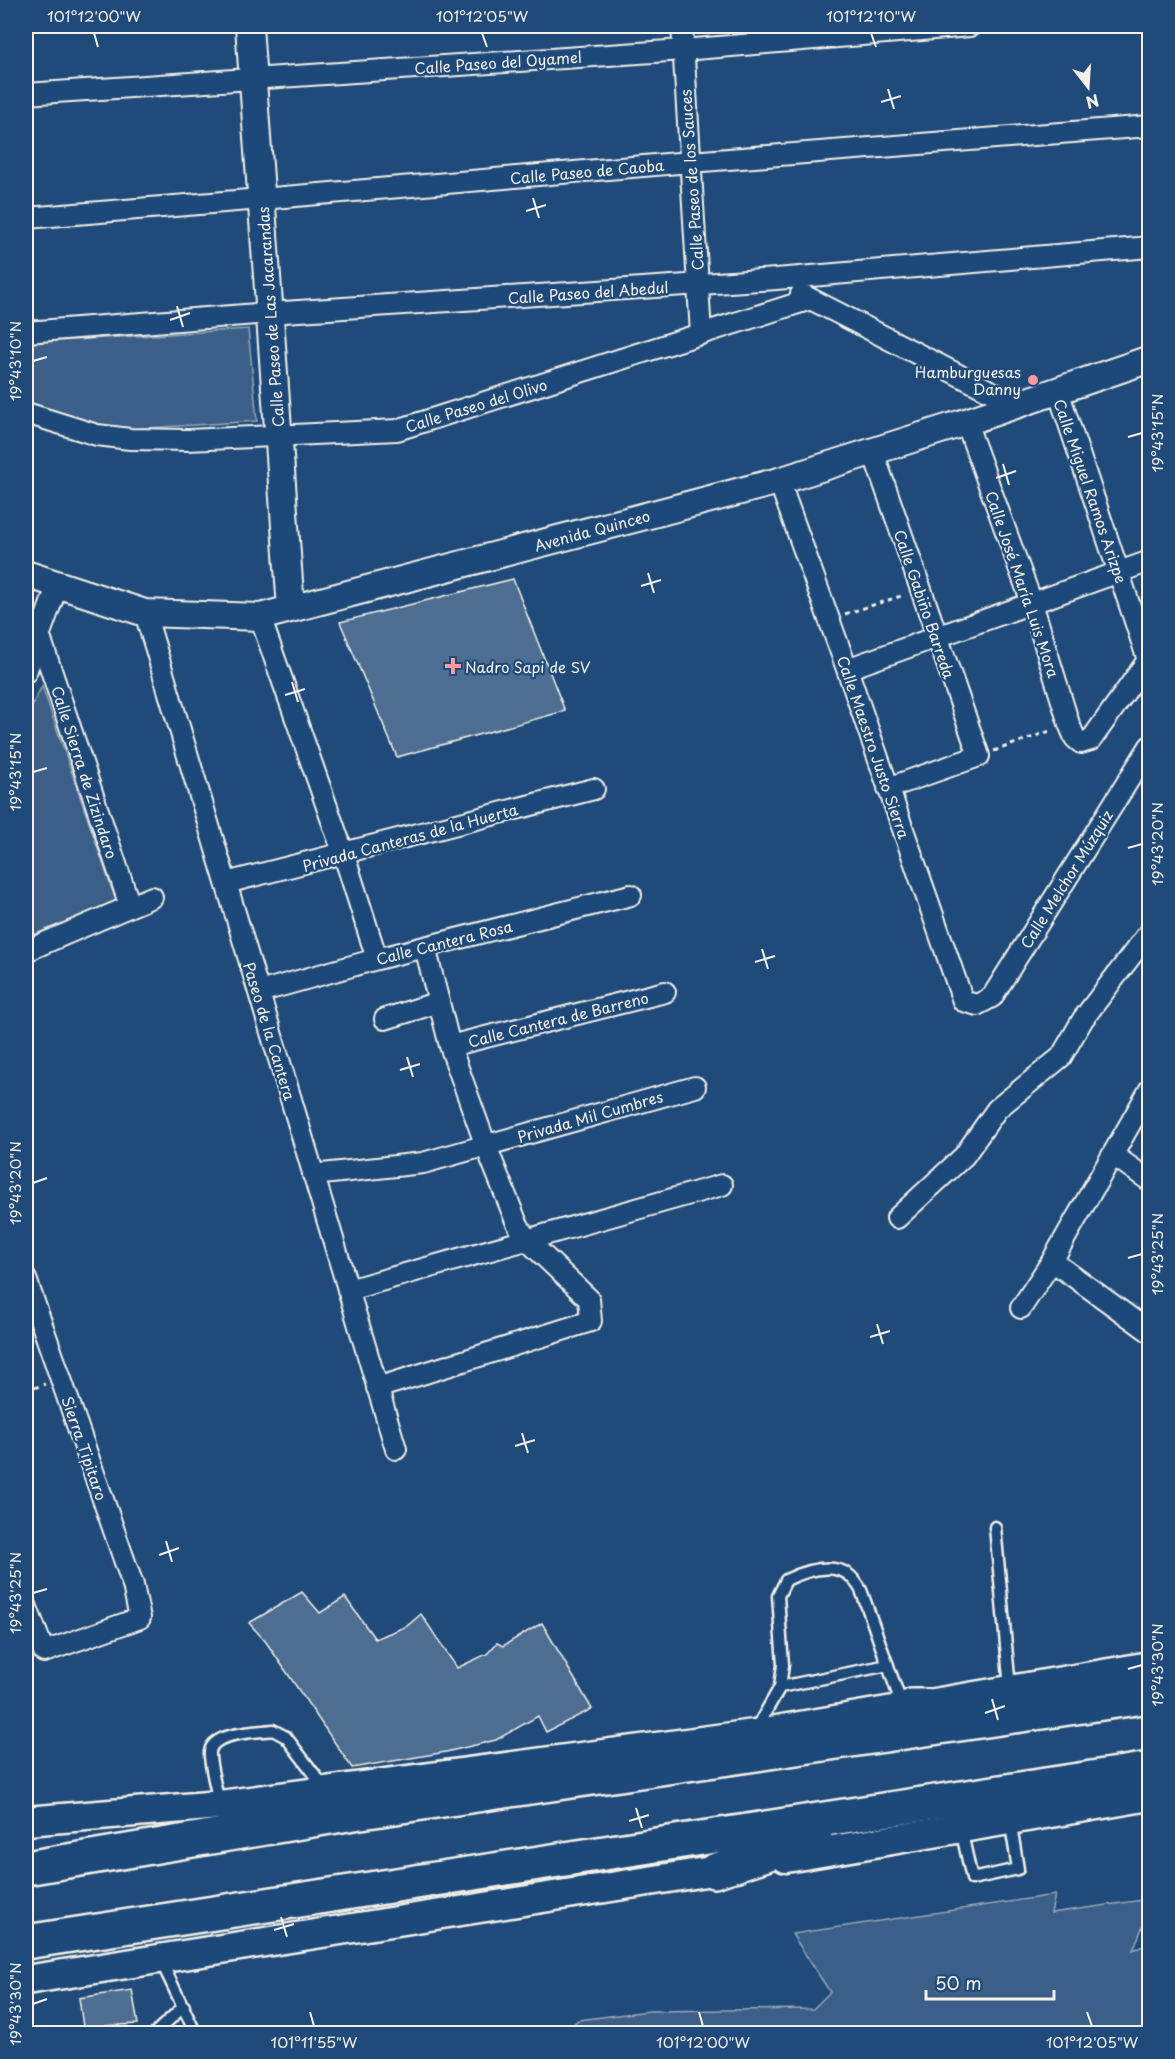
<svg xmlns="http://www.w3.org/2000/svg" width="1175" height="2059" viewBox="0 0 1175 2059" font-family="'Playpen Sans',sans-serif">
	<rect width="100%" height="100%" fill="#1f4a7a"/>
	<filter id="ink" filterUnits="userSpaceOnUse"><feTurbulence type="fractalNoise" baseFrequency=".0167" numOctaves="2"/><feDisplacementMap in="SourceGraphic" scale="12" xChannelSelector="R" yChannelSelector="G"/><feConvolveMatrix kernelMatrix="1 2 1 2 8 2 1 2 1" color-interpolation-filters="sRGB"/></filter>
	<g filter="url(#ink)">
		<path fill="#3a5f88" stroke="#97a8b8" stroke-width="1.5" d="M248,329L257,421L99,431L26,405V343Z
			M42,686L116,901L26,938V718Z
			M1055,1895L1051,1913L1149,1899V1911L1133,1950L1149,1944L1150,2026L1146,2033H562L578,2020L649,2011L813,2009L830,1992L792,1934Z"/>
		<path fill="#4d6e92" stroke="#f4f1e8" stroke-width="1.5" d="M513,579L565,711L397,757L340,622Z
			M302,1592L320,1613L345,1597L375,1639L407,1626L421,1614L457,1668L487,1654L497,1643L503,1646L542,1623L592,1709L546,1732L538,1716L496,1740L446,1752L352,1768L266,1642L249,1623Z
			M132,1990L138,2024L83,2027L79,1998Z"/>
		<g fill="none" stroke-linecap="round" stroke-linejoin="round">
			<defs>
				<path id="service" d="M995,1527L1010,1688
					M780,1687L888,1665
					M756,1729L780,1687L783,1665L778,1596L786,1580C803,1572 831,1562 849,1575C854,1579 858,1585 861,1590L903,1708
					M219,1803C217,1791 209,1763 210,1752C212,1732 258,1732 273,1730L286,1737L325,1788
					M961,1829L972,1879L1018,1869L1010,1819
					M160,1959L196,2034
					M154,2034L184,2006"/>
				<path id="minor" d="M682,26L701,334
					M26,94L683,50L970,26
					M26,218L261,199L690,162L1150,126
					M801,294L1017,405
					M26,332L269,313L776,279L1150,247
					M26,413L97,435L130,439L188,440L397,430L811,299
					M966,422L1032,603L1069,724L1075,738L1081,743L1091,740L1148,660L1058,391
					M873,452L979,756L888,788
					M779,481L847,669L963,1001L977,1005L992,997L1150,746
					M145,613L396,1449
					M260,617L344,855L377,959
					M40,637L130,906
					M847,669L1150,561
					M26,672L58,584
					M226,883L594,789
					M26,951L152,897
					M259,992L377,959L631,895
					M385,1019L439,1002
					M450,1046L665,992
					M1113,1155L1150,1181
					M313,1175L423,1163L695,1087
					M897,1218L964,1156L997,1109L1061,1057L1083,1019L1150,931
					M1052,1261L1150,1332
					M26,1279L133,1585L140,1618L44,1652L26,1605
					M348,1290L722,1185
					M1021,1308L1052,1261L1150,1089
					M377,1388L591,1321L589,1299L526,1239L516,1221L486,1146L450,1046L425,947"/>
				<path id="tertiary" d="M249,26L291,609
					M26,574L145,613L260,617L779,481L966,422L1150,359"/>
				<path id="secondary" d="M26,1821L220,1805L754,1734L1150,1666
					M786,1858L1150,1796
					M26,1980L737,1867"/>
				<path id="trunk" d="M912,1706H971
					M26,1868L354,1813L1150,1696
					M714,1871L815,1838
					M26,1942L1150,1769"/>
			</defs>
			<use href="#service" stroke="#f4f1e8" stroke-width="15"/>
			<use href="#minor" stroke="#f4f1e8" stroke-width="24"/>
			<use href="#tertiary" stroke="#f4f1e8" stroke-width="30"/>
			<use href="#secondary" stroke="#f4f1e8" stroke-width="33"/>
			<use href="#trunk" stroke="#f4f1e8" stroke-width="38"/>
			<path stroke="#f4f1e8" stroke-width="3" stroke-dasharray="4.5 4.5" stroke-linecap="butt" d="M845,614L904,595
				M994,751L1053,730
				M26,1391L45,1384"/>
			<use href="#service" stroke="#1f4a7a" stroke-width="10"/>
			<use href="#minor" stroke="#1f4a7a" stroke-width="20"/>
			<use href="#tertiary" stroke="#1f4a7a" stroke-width="26"/>
			<use href="#secondary" stroke="#1f4a7a" stroke-width="28"/>
			<use href="#trunk" stroke="#1f4a7a" stroke-width="33"/>
		</g>
	</g>
	<path fill="none" stroke="#f4f1e8" stroke-width="2" d="M94,33L98,47M482,33L487,47M871,33L876,47M888,89L894,109M881,102L901,96M533,198L539,218M526,211L546,205M177,306L183,327M170,320L190,313M33,361L47,357M1128,437L1142,433M1003,464L1009,485M996,478L1016,471M648,573L654,593M641,586L661,580M292,682L298,702M285,695L305,689M33,772L47,768M1128,848L1142,844M762,949L768,969M755,962L775,956M407,1057L413,1077M400,1070L420,1064M33,1183L47,1178M1128,1258L1142,1254M877,1324L883,1344M870,1337L890,1331M522,1433L528,1453M515,1446L535,1440M166,1541L172,1562M159,1555L179,1548M33,1593L47,1589M1128,1669L1142,1665M992,1699L998,1720M985,1713L1005,1706M636,1808L642,1828M629,1821L649,1815M281,1917L287,1937M274,1930L294,1924M33,2004L47,1999M310,2012L314,2026M699,2012L703,2026M1087,2012L1092,2026"/>
	<g fill="#ff9aa2" stroke="#1f4a7a" stroke-width="2">
		<circle cx="1033" cy="380" r="6"/>
		<path d="M450 657h6v6h6v6h-6v6h-6v-6h-6v-6h6z"/>
	</g>
	<g text-anchor="middle" dominant-baseline="central" stroke-width="4.5" stroke-linejoin="round" paint-order="stroke">
		<g font-size="15" fill="#f4f1e8" stroke="#1f4a7a">
			<text transform="translate(498 62) rotate(-4)">Calle Paseo del Oyamel</text>
			<text transform="translate(587 171) rotate(-5)">Calle Paseo de Caoba</text>
			<text transform="translate(691 180) rotate(-94)">Calle Paseo de los Sauces</text>
			<text transform="translate(588 292) rotate(-4)">Calle Paseo del Abedul</text>
			<text transform="translate(270 317) rotate(-94)">Calle Paseo de Las Jacarandas</text>
			<text transform="translate(476 405) rotate(-17)">Calle Paseo del Olivo</text>
			<text transform="translate(1091 491) rotate(71)">Calle Miguel Ramos Arizpe</text>
			<text transform="translate(592 530) rotate(-15)">Avenida Quinceo</text>
			<text transform="translate(1023 584) rotate(71)">Calle José María Luis Mora</text>
			<text transform="translate(925 604) rotate(71)">Calle Gabiño Barreda</text>
			<text transform="translate(874 747) rotate(71)">Calle Maestro Justo Sierra</text>
			<text transform="translate(85 772) rotate(72)">Calle Sierra de Zizindaro</text>
			<text transform="translate(410 837) rotate(-15)">Privada Canteras de la Huerta</text>
			<text transform="translate(1066 879) rotate(-58)">Calle Melchor Múzquiz</text>
			<text transform="translate(444 942) rotate(-14)">Calle Cantera Rosa</text>
			<text transform="translate(558 1019) rotate(-14)">Calle Cantera de Barreno</text>
			<text transform="translate(270 1031) rotate(73)">Paseo de la Cantera</text>
			<text transform="translate(590 1116) rotate(-16)">Privada Mil Cumbres</text>
			<text transform="translate(85 1448) rotate(71)">Sierra Tipitaro</text>
		</g>
		<g font-size="15" fill="#f4f1e8" stroke="#1f4a7a" text-anchor="end">
			<text x="1021" y="371">Hamburguesas<tspan x="1021" dy="17">Danny</tspan></text>
			<text x="465" y="666" text-anchor="start">Nadro Sapi de SV</text>
		</g>
	</g>
	<rect width="1175" height="2059" fill="none" stroke="#1f4a7a" stroke-width="66"/>
	<g transform="translate(1088 87) rotate(163)" stroke="#1f4a7a" stroke-width="4.5" paint-order="stroke">
	<path d="M0-4.5L10 22L0 15L-10 22Z" fill="#f4f1e8"/>
	<text y="-9" font-size="16" font-weight="bold" text-anchor="middle" fill="#f4f1e8">N</text>
	</g>
	<path d="M926 1990v9h128v-9" fill="none" stroke="#f4f1e8" stroke-width="3"/>
	<text x="935" y="1990" font-size="18" fill="#f4f1e8" stroke="#1f4a7a" stroke-width="4.5" paint-order="stroke">50 m</text>
	<rect x="33" y="33" width="1109" height="1993" fill="none" stroke="#f4f1e8" stroke-width="2"/>
	<g font-size="15" text-anchor="middle" fill="#f4f1e8">
		<text x="94" y="22">101°12'00"W</text>
		<text x="482" y="22">101°12'05"W</text>
		<text x="871" y="22">101°12'10"W</text>
		<text transform="translate(16 361) rotate(-90)" y="5">19°43'10"N</text>
		<text transform="translate(1158 433) rotate(-90)" y="5">19°43'15"N</text>
		<text transform="translate(16 772) rotate(-90)" y="5">19°43'15"N</text>
		<text transform="translate(1158 844) rotate(-90)" y="5">19°43'20"N</text>
		<text transform="translate(16 1183) rotate(-90)" y="5">19°43'20"N</text>
		<text transform="translate(1158 1254) rotate(-90)" y="5">19°43'25"N</text>
		<text transform="translate(16 1593) rotate(-90)" y="5">19°43'25"N</text>
		<text transform="translate(1158 1665) rotate(-90)" y="5">19°43'30"N</text>
		<text transform="translate(16 2004) rotate(-90)" y="5">19°43'30"N</text>
		<text x="314" y="2048">101°11'55"W</text>
		<text x="703" y="2048">101°12'00"W</text>
		<text x="1092" y="2048">101°12'05"W</text>
	</g>
</svg>
